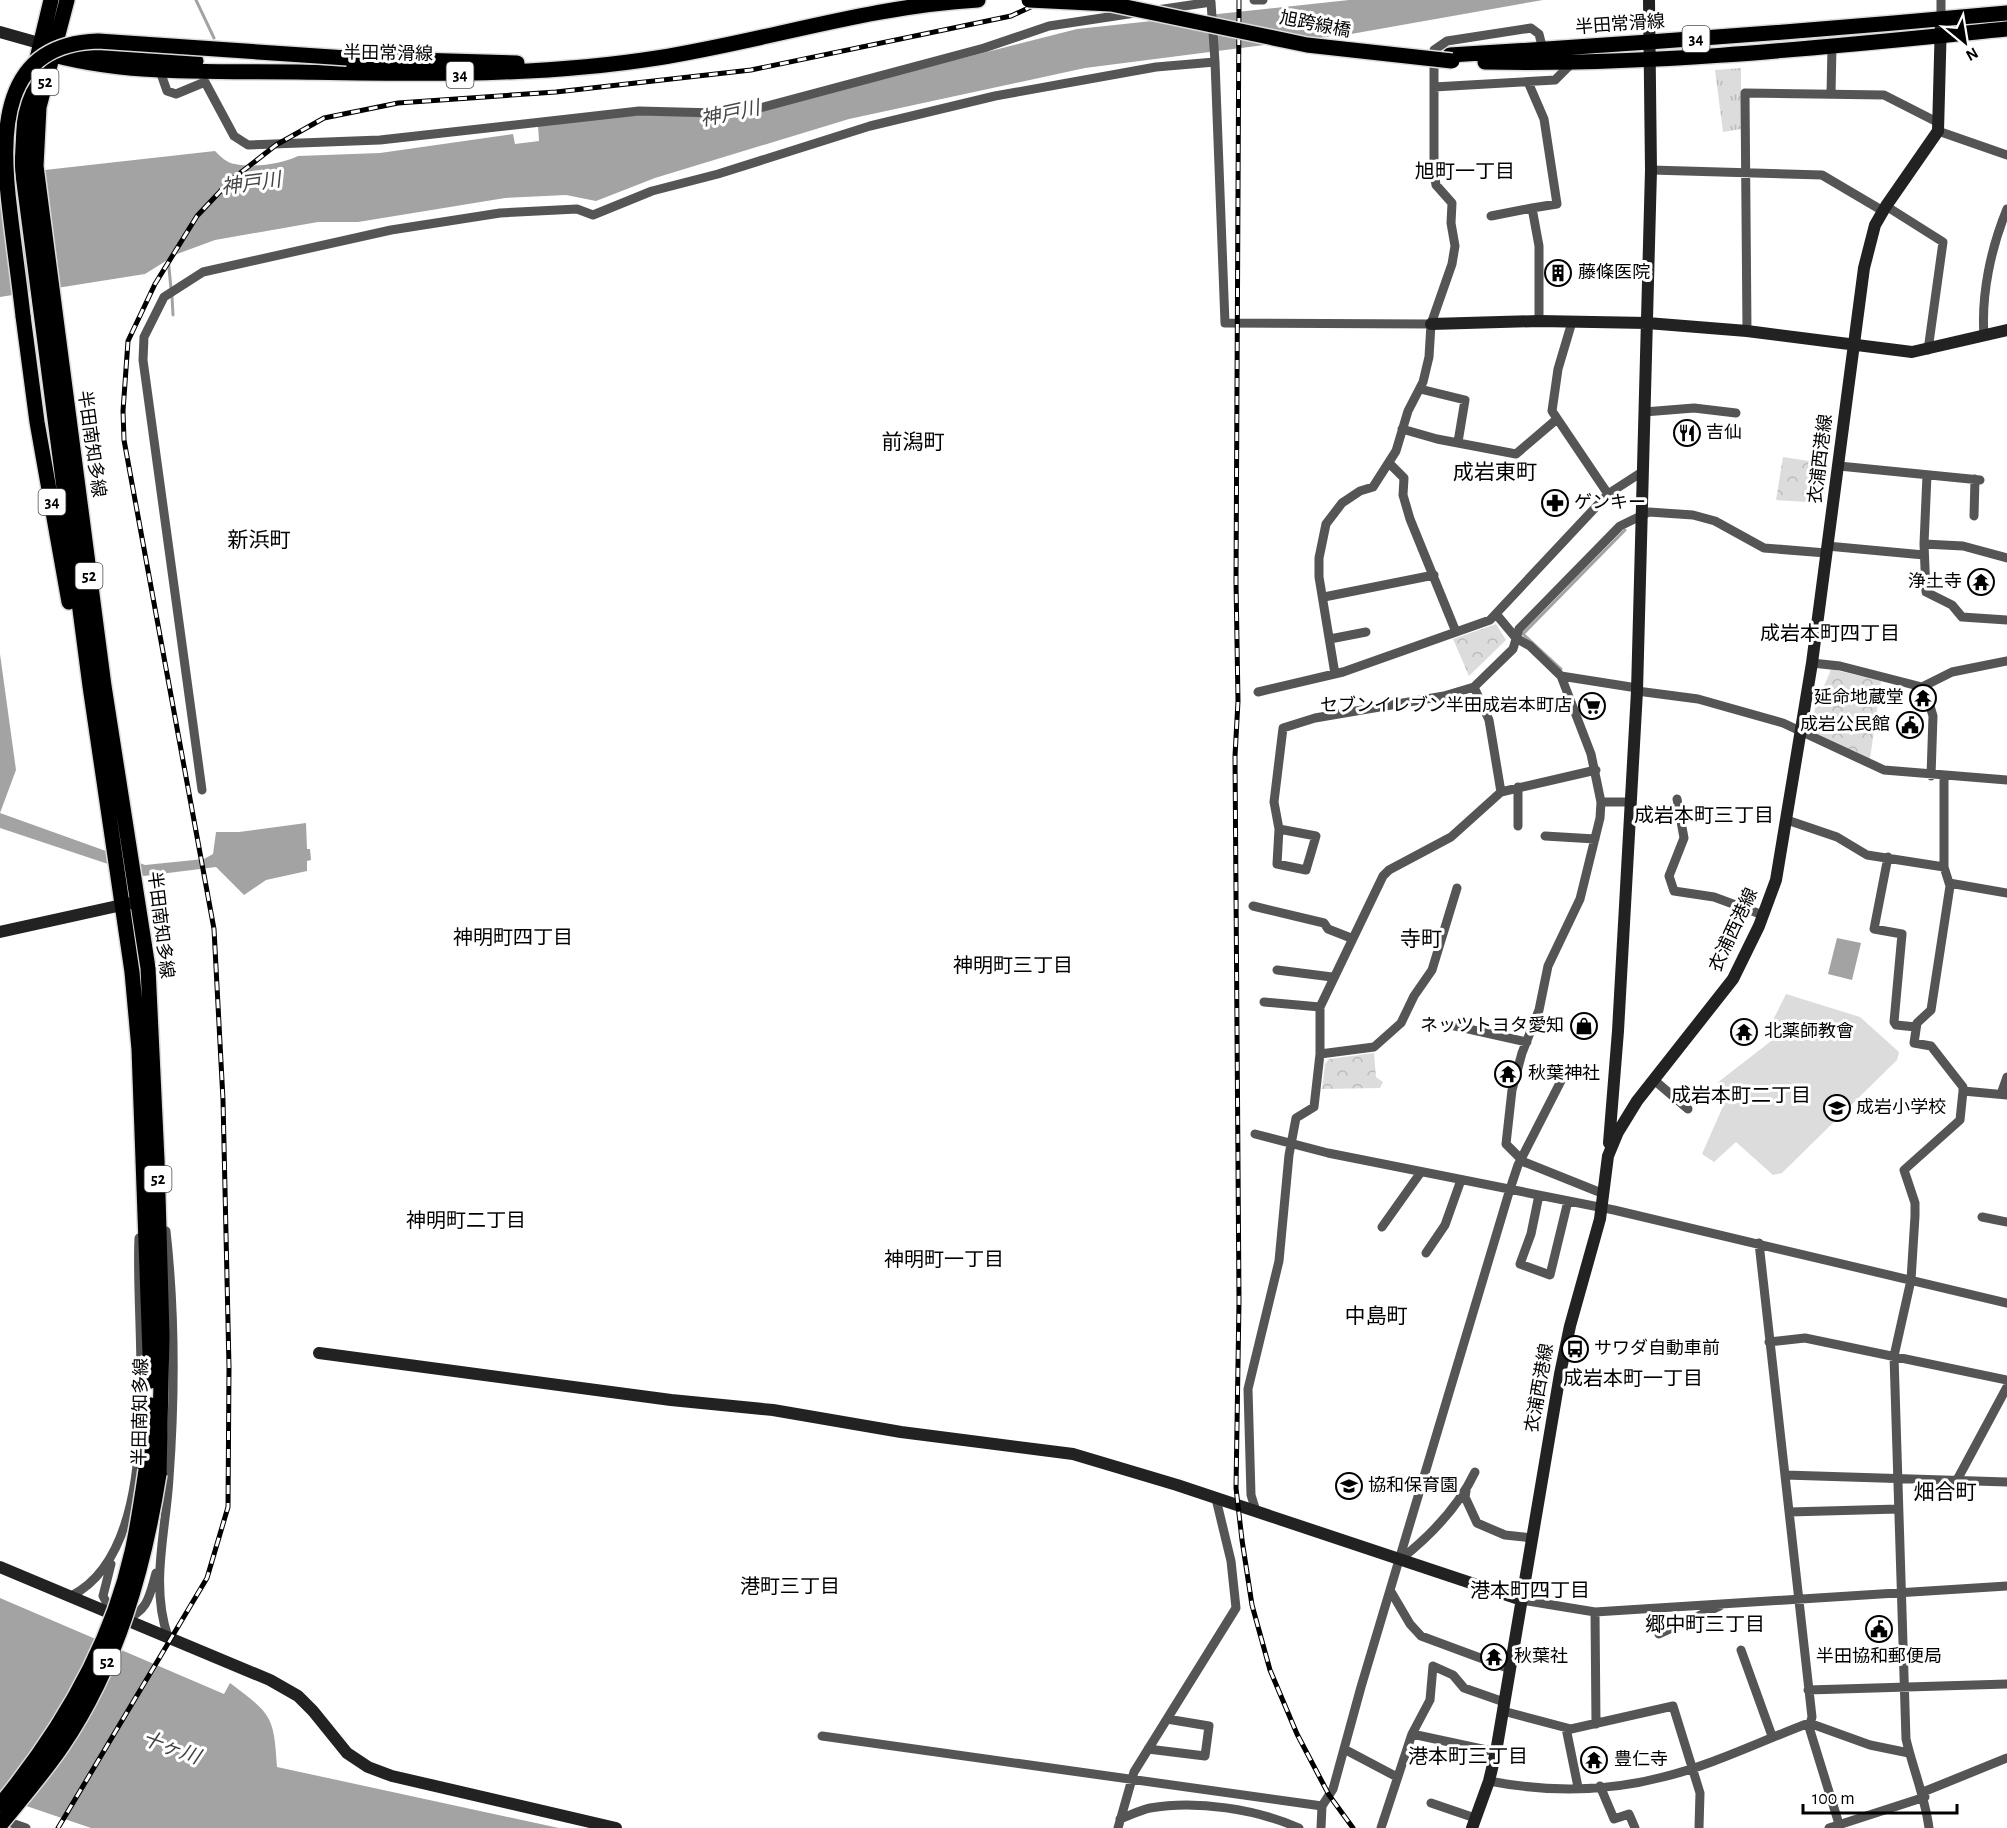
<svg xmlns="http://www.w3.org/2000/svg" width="2007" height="1828" viewBox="0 0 2007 1828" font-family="'Alegreya Sans','Noto Sans JP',sans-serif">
	<defs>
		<pattern id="grass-tufts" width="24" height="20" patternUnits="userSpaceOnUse" patternTransform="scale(1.5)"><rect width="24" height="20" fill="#dcdcdc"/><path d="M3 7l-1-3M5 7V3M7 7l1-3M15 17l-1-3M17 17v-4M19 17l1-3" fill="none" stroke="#bbb"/></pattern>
		<pattern id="park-crowns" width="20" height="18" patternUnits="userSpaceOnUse" patternTransform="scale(1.5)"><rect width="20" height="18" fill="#dcdcdc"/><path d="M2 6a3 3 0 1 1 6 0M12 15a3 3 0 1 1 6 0" fill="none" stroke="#bbb"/></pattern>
	</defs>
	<rect width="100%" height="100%" fill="#fff"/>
	<path fill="url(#grass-tufts)" d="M1741,68V129L1723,132L1715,70Z"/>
	<path fill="url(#park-crowns)" d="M1783,457L1829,464L1823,503L1776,500Z
		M1496,624L1506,640L1469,676L1453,639Z
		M1831,669L1881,681L1870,759L1816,733C1806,716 1825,687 1831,669Z
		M1374,1053L1376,1077L1383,1082L1380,1088L1322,1089L1325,1064L1329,1059Z"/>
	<path fill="#dcdcdc" d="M1786,994L1860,1017L1899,1052L1897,1060L1782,1173L1773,1175L1736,1142L1714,1162L1702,1154L1728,1095L1717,1083L1775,1038L1769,1028Z"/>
	<path fill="#a3a3a3" d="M1349,0H1543L1351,34L1085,68L849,119L655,178L596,201L566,195L505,198L358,222H318L215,240L177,254L145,274L0,297V175L215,151C221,157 227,163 235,164C253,168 282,164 298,156L380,153L513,134L515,144L539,141L538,125L639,115L736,116L1077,29Z
		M0,654L16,770L0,813L145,865L204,859L213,854L216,832H239L306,823L307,849H310L311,860L307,861V871L266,880L244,895L216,867L144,876L0,828Z
		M1837,938L1861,943L1852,980L1828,974Z
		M0,1598L224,1694L230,1683C271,1714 274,1715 277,1767L559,1828H91L0,1797Z"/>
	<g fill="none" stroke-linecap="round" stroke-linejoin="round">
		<path stroke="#a3a3a3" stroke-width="3" d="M196,0L214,38
			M168,257L171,289
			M172,296L173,315
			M1561,669L1523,634L1625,530"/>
		<defs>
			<path id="primary" d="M51,0L25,109L22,167L90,686L132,972L139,1049L151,1381
				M67,0L39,107L36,166L104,686L148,968L157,1160L162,1336L159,1474
				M79,49L153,59L196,61
				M43,52C124,76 213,71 297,72C418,74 537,77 657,58C765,41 869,6 978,0
				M1450,55C1636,44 1822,30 2007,13
				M347,58L517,63
				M1485,62C1659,66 1834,46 2007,29
				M23,316L37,422L69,602
				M146,1470L151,1405"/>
		</defs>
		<use href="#primary" stroke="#dbdbdb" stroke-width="18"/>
		<path stroke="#555" stroke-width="9" d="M1254,0H1263
			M1941,0V20
			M1157,10L1211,2L1215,62
			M1543,50L1539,34L1531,28L1447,41L1434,50V87L1555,80L1571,64
			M160,71L167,91L176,94L205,82L234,136L248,145L380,140L639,111L717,113L752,110L984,48L1049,26L1135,13
			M1528,82L1544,119L1557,204L1532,208L1539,246V321
			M1831,94L1832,46
			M1938,131L2007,155
			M1651,170L1822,175L1883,211
			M1886,206L1943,242L1928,350
			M1491,216L1532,208
			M1572,322L1558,369L1552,411L1608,494
			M1747,331L1745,93L1884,95L1939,123
			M1984,336C1981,294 1991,248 2007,209
			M1420,389L1465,400L1458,442
			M1644,412L1694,408L1736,413
			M1402,429L1437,439L1516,454L1557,419
			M1389,463L1404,478L1403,495L1410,519L1456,632
			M1839,466L1980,480
			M1927,475L1924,544L1926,592L1952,605L1962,617L2007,620
			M1974,516L1975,479
			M1924,544L1963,546L2007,558
			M1827,546L1924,555
			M1324,597L1434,575
			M1496,614L1516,638L1530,646L1561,676L1591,754L1601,802L1600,818L1580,899L1548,966L1539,1010L1522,1053L1512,1090L1506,1144L1524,1162L1604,1194
			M1330,639L1366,632
			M1812,663L1840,666L1922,687L1952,672L2007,661
			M1335,674L1319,577V558L1326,524L1342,503L1360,491L1373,487L1396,451L1408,411L1423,382L1429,357L1431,324L1452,264L1455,246L1451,223L1452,203L1436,185L1434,172V87
			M1561,676L1637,688
			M1924,686L1933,716L1931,776
			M1637,691L1698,699L1783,723L1884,770L2007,780
			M1258,692L1343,672L1490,620L1608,494L1642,472
			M1518,787V826
			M202,790L143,360L144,337L164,297L203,272L391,230L500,213L577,209L593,215L652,191L718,174L870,126L995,96L1156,67L1215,62L1225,323L1431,324
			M1501,792L1596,770
			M1677,799L1684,838L1669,876L1674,891L1714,897L1763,915
			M1601,802H1631
			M1787,820L1837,837L1867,855L1944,867
			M1279,829L1316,836L1306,870L1277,864L1279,829L1274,802L1283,728L1315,718L1444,696L1474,687L1513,649L1519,629L1620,526L1649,512L1693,515L1715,521L1764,548L1826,553
			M1545,836L1595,839
			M1888,857L1874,929L1902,934L1894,1022L1896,1025L1916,1027
			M1949,883L2007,893
			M1253,906L1324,923L1328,929L1351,938
			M1277,970L1332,977
			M1264,1002L1320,1007
			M1446,1024L1527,1042
			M1320,1054L1374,1047L1401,1023L1414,996L1432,970L1457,888
			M1654,1080L1688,1109
			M1963,1091L2007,1095
			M2001,1094L2007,1077
			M1255,1134L1328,1153L1614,1210L2007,1303
			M1539,1195L1531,1234L1520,1264L1550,1275L1568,1201
			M1982,1217L2007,1222
			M1382,1227L1421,1172
			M166,1231C175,1312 175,1396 169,1478C166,1531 150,1585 168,1637
			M1759,1243L1812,1717L1809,1727L1839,1824
			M1426,1253L1445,1225L1461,1180
			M1769,1342L1805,1338L2007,1380
			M1785,1475L2007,1482
			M1957,1480L2007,1387
			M1466,1491L1465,1497L1477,1523L1505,1535L1532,1538
			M1256,1511L1251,1495L1248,1389L1279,1261L1289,1155L1296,1118L1314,1107L1320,1054V1007L1383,876L1389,870L1451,837L1501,792L1489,720L1474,687
			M1789,1512L1898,1509
			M1401,1559C1430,1536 1459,1506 1475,1472
			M111,1564L103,1596L113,1615
			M1390,1590L1410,1624L1421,1636L1510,1669
			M71,1596C169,1547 134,1330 139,1238
			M1522,1600L1595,1612L2007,1586
			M1595,1612L1596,1724
			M124,1619C148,1613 150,1594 156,1573
			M1659,1634L1720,1606
			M1741,1650L1772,1736
			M1808,1690L2007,1684
			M1503,1711L1571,1729L1673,1706L1700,1793L1699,1828
			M1566,1728L1578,1787
			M1412,1734L1496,1752
			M822,1736L1322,1806
			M1148,1749L1205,1756L1209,1726L1167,1719
			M1344,1749L1397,1777
			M1489,1781C1546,1792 1606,1792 1663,1777C1713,1765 1761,1741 1809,1723L1870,1745L1909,1753
			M1600,1786L1614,1819L1629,1814L1635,1828
			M1923,1792L2007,1758
			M1431,1803L1475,1818
			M0,1819L26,1828
			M1120,1819C1129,1816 1140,1810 1150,1808C1197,1800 1256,1809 1299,1828
			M1118,1828L1134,1772L1236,1608L1231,1561L1216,1499
			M1321,1828L1322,1806L1333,1789L1361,1687L1510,1189L1518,1165L1563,1077
			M1381,1828L1412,1734L1430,1700L1433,1666L1453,1675L1464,1688L1504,1702
			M1829,1828L1925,1797
			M1929,1828C1925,1797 1913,1769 1906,1739L1894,1356L1911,1280L1915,1216V1203L1904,1170L1960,1120L1963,1091V1087L1931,1046L1914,1043L1917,1023L1931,1010L1950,886L1944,867V777"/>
		<path stroke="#222" stroke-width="12" d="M0,32L39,43
			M1431,324L1539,321L1647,323L1747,331L1912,352L2007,330
			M0,932L131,903
			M1609,1143L1618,1031L1637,691L1651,170L1649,0
			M319,1353L671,1400L773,1410L901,1432L1073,1454L1177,1485L1522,1600
			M0,1567L270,1680L298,1696L313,1711L347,1753L368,1767L392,1776L616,1828
			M1472,1828L1489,1781L1496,1752L1560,1374L1570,1326L1600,1219L1608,1156L1618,1132L1637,1101L1733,979L1759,926L1776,880L1812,663L1864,268L1875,225L1886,206L1938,131L1941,20"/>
		<use href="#primary" stroke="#000" stroke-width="15"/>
		<defs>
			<path id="rail" d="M1239,0L1236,582L1238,701L1235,756L1239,1301L1236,1488L1242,1540L1252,1605L1270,1670L1297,1734L1329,1795L1353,1828
				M58,1828L207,1578L228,1507L229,1367L223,1100L214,929L124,440L123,411L128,341L155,284L197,216L230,181L276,145L324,118L398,103L556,92L751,70L1011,16L1046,0"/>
		</defs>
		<use href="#rail" stroke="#000" stroke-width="5"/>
		<use href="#rail" stroke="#fff" stroke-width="3" stroke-dasharray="9" stroke-linecap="butt"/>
		<defs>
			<path id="primary-bridge" d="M1029,0L1111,4L1307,45L1452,61
				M23,316C19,281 14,246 10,212C0,132 0,44 98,41L347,58
				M0,1805C60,1732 111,1646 132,1552C138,1525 142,1497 146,1470
				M0,1825C21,1799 43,1774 62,1746C117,1665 144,1569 159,1474"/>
		</defs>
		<use href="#primary-bridge" stroke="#dbdbdb" stroke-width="18" stroke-linecap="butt"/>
		<use href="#primary-bridge" stroke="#000" stroke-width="15"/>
	</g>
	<defs>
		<symbol id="building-ring" viewBox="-11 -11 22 22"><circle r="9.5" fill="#fff" stroke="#000" stroke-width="1.5"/><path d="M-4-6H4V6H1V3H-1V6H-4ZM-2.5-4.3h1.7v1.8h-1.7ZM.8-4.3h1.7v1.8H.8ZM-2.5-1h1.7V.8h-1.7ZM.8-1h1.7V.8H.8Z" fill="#000"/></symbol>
		<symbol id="restaurant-ring" viewBox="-11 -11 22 22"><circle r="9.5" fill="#fff" stroke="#000" stroke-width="1.5"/><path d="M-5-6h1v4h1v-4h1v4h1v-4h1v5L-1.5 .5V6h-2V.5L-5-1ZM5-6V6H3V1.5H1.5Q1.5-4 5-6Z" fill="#000"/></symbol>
		<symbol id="pharmacy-ring" viewBox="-11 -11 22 22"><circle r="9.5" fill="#fff" stroke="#000" stroke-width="1.5"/><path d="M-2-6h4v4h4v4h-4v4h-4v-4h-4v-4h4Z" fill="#000"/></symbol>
		<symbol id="temple-ring" viewBox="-11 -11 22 22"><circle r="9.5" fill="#fff" stroke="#000" stroke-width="1.5"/><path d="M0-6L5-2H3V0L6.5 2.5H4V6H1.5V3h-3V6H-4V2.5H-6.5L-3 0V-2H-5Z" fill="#000"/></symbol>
		<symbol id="supermarket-ring" viewBox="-11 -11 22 22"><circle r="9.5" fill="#fff" stroke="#000" stroke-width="1.5"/><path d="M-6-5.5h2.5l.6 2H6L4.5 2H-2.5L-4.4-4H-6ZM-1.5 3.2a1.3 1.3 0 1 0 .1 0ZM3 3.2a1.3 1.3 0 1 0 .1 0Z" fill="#000"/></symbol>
		<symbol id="civic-ring" viewBox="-11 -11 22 22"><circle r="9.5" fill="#fff" stroke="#000" stroke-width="1.5"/><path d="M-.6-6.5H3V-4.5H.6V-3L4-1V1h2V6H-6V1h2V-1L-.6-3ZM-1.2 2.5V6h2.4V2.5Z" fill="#000"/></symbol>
		<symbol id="shop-ring" viewBox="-11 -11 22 22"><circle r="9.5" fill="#fff" stroke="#000" stroke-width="1.5"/><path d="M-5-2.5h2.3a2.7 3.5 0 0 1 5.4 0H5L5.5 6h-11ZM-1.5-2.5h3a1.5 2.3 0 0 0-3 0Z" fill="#000"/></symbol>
		<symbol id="school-ring" viewBox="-11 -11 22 22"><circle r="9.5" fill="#fff" stroke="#000" stroke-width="1.5"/><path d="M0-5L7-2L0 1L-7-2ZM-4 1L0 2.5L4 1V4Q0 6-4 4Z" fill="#000"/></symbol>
		<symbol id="bus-ring" viewBox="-11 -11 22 22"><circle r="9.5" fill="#fff" stroke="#000" stroke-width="1.5"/><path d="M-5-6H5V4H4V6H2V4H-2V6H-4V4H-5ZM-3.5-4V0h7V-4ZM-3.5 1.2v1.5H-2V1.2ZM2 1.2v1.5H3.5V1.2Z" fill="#000"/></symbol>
	</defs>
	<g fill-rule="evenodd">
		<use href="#building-ring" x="1543" y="258" width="30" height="30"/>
		<use href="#restaurant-ring" x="1672" y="418" width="30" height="30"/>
		<use href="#pharmacy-ring" x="1540" y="488" width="30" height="30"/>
		<use href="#temple-ring" x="1966" y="567" width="30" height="30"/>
		<use href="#temple-ring" x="1908" y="683" width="30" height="30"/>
		<use href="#supermarket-ring" x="1577" y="691" width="30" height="30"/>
		<use href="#civic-ring" x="1895" y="710" width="30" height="30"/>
		<use href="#shop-ring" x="1569" y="1011" width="30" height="30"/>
		<use href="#temple-ring" x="1729" y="1017" width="30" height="30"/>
		<use href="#temple-ring" x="1493" y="1059" width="30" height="30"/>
		<use href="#school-ring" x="1822" y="1093" width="30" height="30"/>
		<use href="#bus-ring" x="1560" y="1334" width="30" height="30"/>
		<use href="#school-ring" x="1334" y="1471" width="30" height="30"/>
		<use href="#civic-ring" x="1864" y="1614" width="30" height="30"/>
		<use href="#temple-ring" x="1479" y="1642" width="30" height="30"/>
		<use href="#temple-ring" x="1579" y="1745" width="30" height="30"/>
	</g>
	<g text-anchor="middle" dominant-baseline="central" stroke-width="6" stroke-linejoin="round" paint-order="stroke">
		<g fill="#fff" stroke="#4c4c4c" stroke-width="1.5">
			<rect x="1682.5" y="26" width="27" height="26" rx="4.5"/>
			<rect x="446.5" y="62" width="27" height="26" rx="4.5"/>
			<rect x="31.5" y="69" width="27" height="26" rx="4.5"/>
			<rect x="38.5" y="489" width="27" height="26" rx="4.5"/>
			<rect x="75.5" y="563" width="27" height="26" rx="4.5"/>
			<rect x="144.5" y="1166" width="27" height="26" rx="4.5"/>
			<rect x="93.5" y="1649" width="27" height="26" rx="4.5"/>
		</g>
		<g font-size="16" font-weight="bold" fill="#000">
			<text x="1696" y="39">34</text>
			<text x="460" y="75">34</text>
			<text x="45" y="82">52</text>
			<text x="52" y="502">34</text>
			<text x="89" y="576">52</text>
			<text x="158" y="1179">52</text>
			<text x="107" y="1662">52</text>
		</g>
		<g font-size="18" fill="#000" stroke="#fff">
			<text transform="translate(1315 25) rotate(11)">旭跨線橋</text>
			<text transform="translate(1620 25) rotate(-4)">半田常滑線</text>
			<text transform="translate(388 54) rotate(1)">半田常滑線</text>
			<text transform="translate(91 444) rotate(82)">半田南知多線</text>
			<text transform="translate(1821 459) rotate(-83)">衣浦西港線</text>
			<text transform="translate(160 925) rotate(83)">半田南知多線</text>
			<text transform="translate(1734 930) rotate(-65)">衣浦西港線</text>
			<text transform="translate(1540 1388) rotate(-80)">衣浦西港線</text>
			<text transform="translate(141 1412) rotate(-89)">半田南知多線</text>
		</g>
		<g font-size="18" fill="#000" stroke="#fff" text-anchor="start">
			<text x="1578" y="273">藤條医院</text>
			<text x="1706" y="433">吉仙</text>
			<text x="1574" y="503">ゲンキー</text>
			<text x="1962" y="582" text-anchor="end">浄土寺</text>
			<text x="1904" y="698" text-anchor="end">延命地蔵堂</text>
			<text x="1572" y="706" text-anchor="end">セブンイレブン半田成岩本町店</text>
			<text x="1890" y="725" text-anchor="end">成岩公民館</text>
			<text x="1564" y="1026" text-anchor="end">ネッツトヨタ愛知</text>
			<text x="1764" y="1032">北薬師教會</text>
			<text x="1528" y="1074">秋葉神社</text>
			<text x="1856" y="1108">成岩小学校</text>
			<text x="1594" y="1349">サワダ自動車前</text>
			<text x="1368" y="1486">協和保育園</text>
			<text x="1514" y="1657">秋葉社</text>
			<text x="1879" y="1657" text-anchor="middle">半田協和郵便局</text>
			<text x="1614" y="1760">豊仁寺</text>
		</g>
		<g font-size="20" font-style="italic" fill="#444" stroke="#fff">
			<text transform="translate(730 114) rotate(-12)">神戸川</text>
			<text transform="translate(251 184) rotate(-8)">神戸川</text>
			<text transform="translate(171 1748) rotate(20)">十ヶ川</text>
		</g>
		<g font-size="20" fill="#000" stroke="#fff">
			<text x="1465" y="172">旭町一丁目</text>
			<text x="1830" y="634">成岩本町四丁目</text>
			<text x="1704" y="816">成岩本町三丁目</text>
			<text x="513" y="938">神明町四丁目</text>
			<text x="1013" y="966">神明町三丁目</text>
			<text x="1741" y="1096">成岩本町二丁目</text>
			<text x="466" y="1221">神明町二丁目</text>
			<text x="944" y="1260">神明町一丁目</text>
			<text x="1633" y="1379">成岩本町一丁目</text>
			<text x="790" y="1587">港町三丁目</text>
			<text x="1530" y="1591">港本町四丁目</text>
			<text x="1705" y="1625">郷中町三丁目</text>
			<text x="1468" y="1757">港本町三丁目</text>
		</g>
		<g font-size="21" fill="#000" stroke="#fff">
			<text x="913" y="442">前潟町</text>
			<text x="1495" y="472">成岩東町</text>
			<text x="259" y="540">新浜町</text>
			<text x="1421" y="939">寺町</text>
			<text x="1376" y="1316">中島町</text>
			<text x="1945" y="1492">畑合町</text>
		</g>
	</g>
	<g transform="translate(1965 42) rotate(150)" stroke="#ffffff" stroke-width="4.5" paint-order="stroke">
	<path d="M0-4.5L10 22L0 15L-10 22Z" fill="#000000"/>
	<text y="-9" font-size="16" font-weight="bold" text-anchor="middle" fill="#000000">N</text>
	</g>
	<path d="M1803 1804v9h154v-9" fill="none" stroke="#000000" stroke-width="3"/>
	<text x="1812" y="1804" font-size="18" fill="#000000" stroke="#ffffff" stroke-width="4.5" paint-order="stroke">100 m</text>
</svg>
